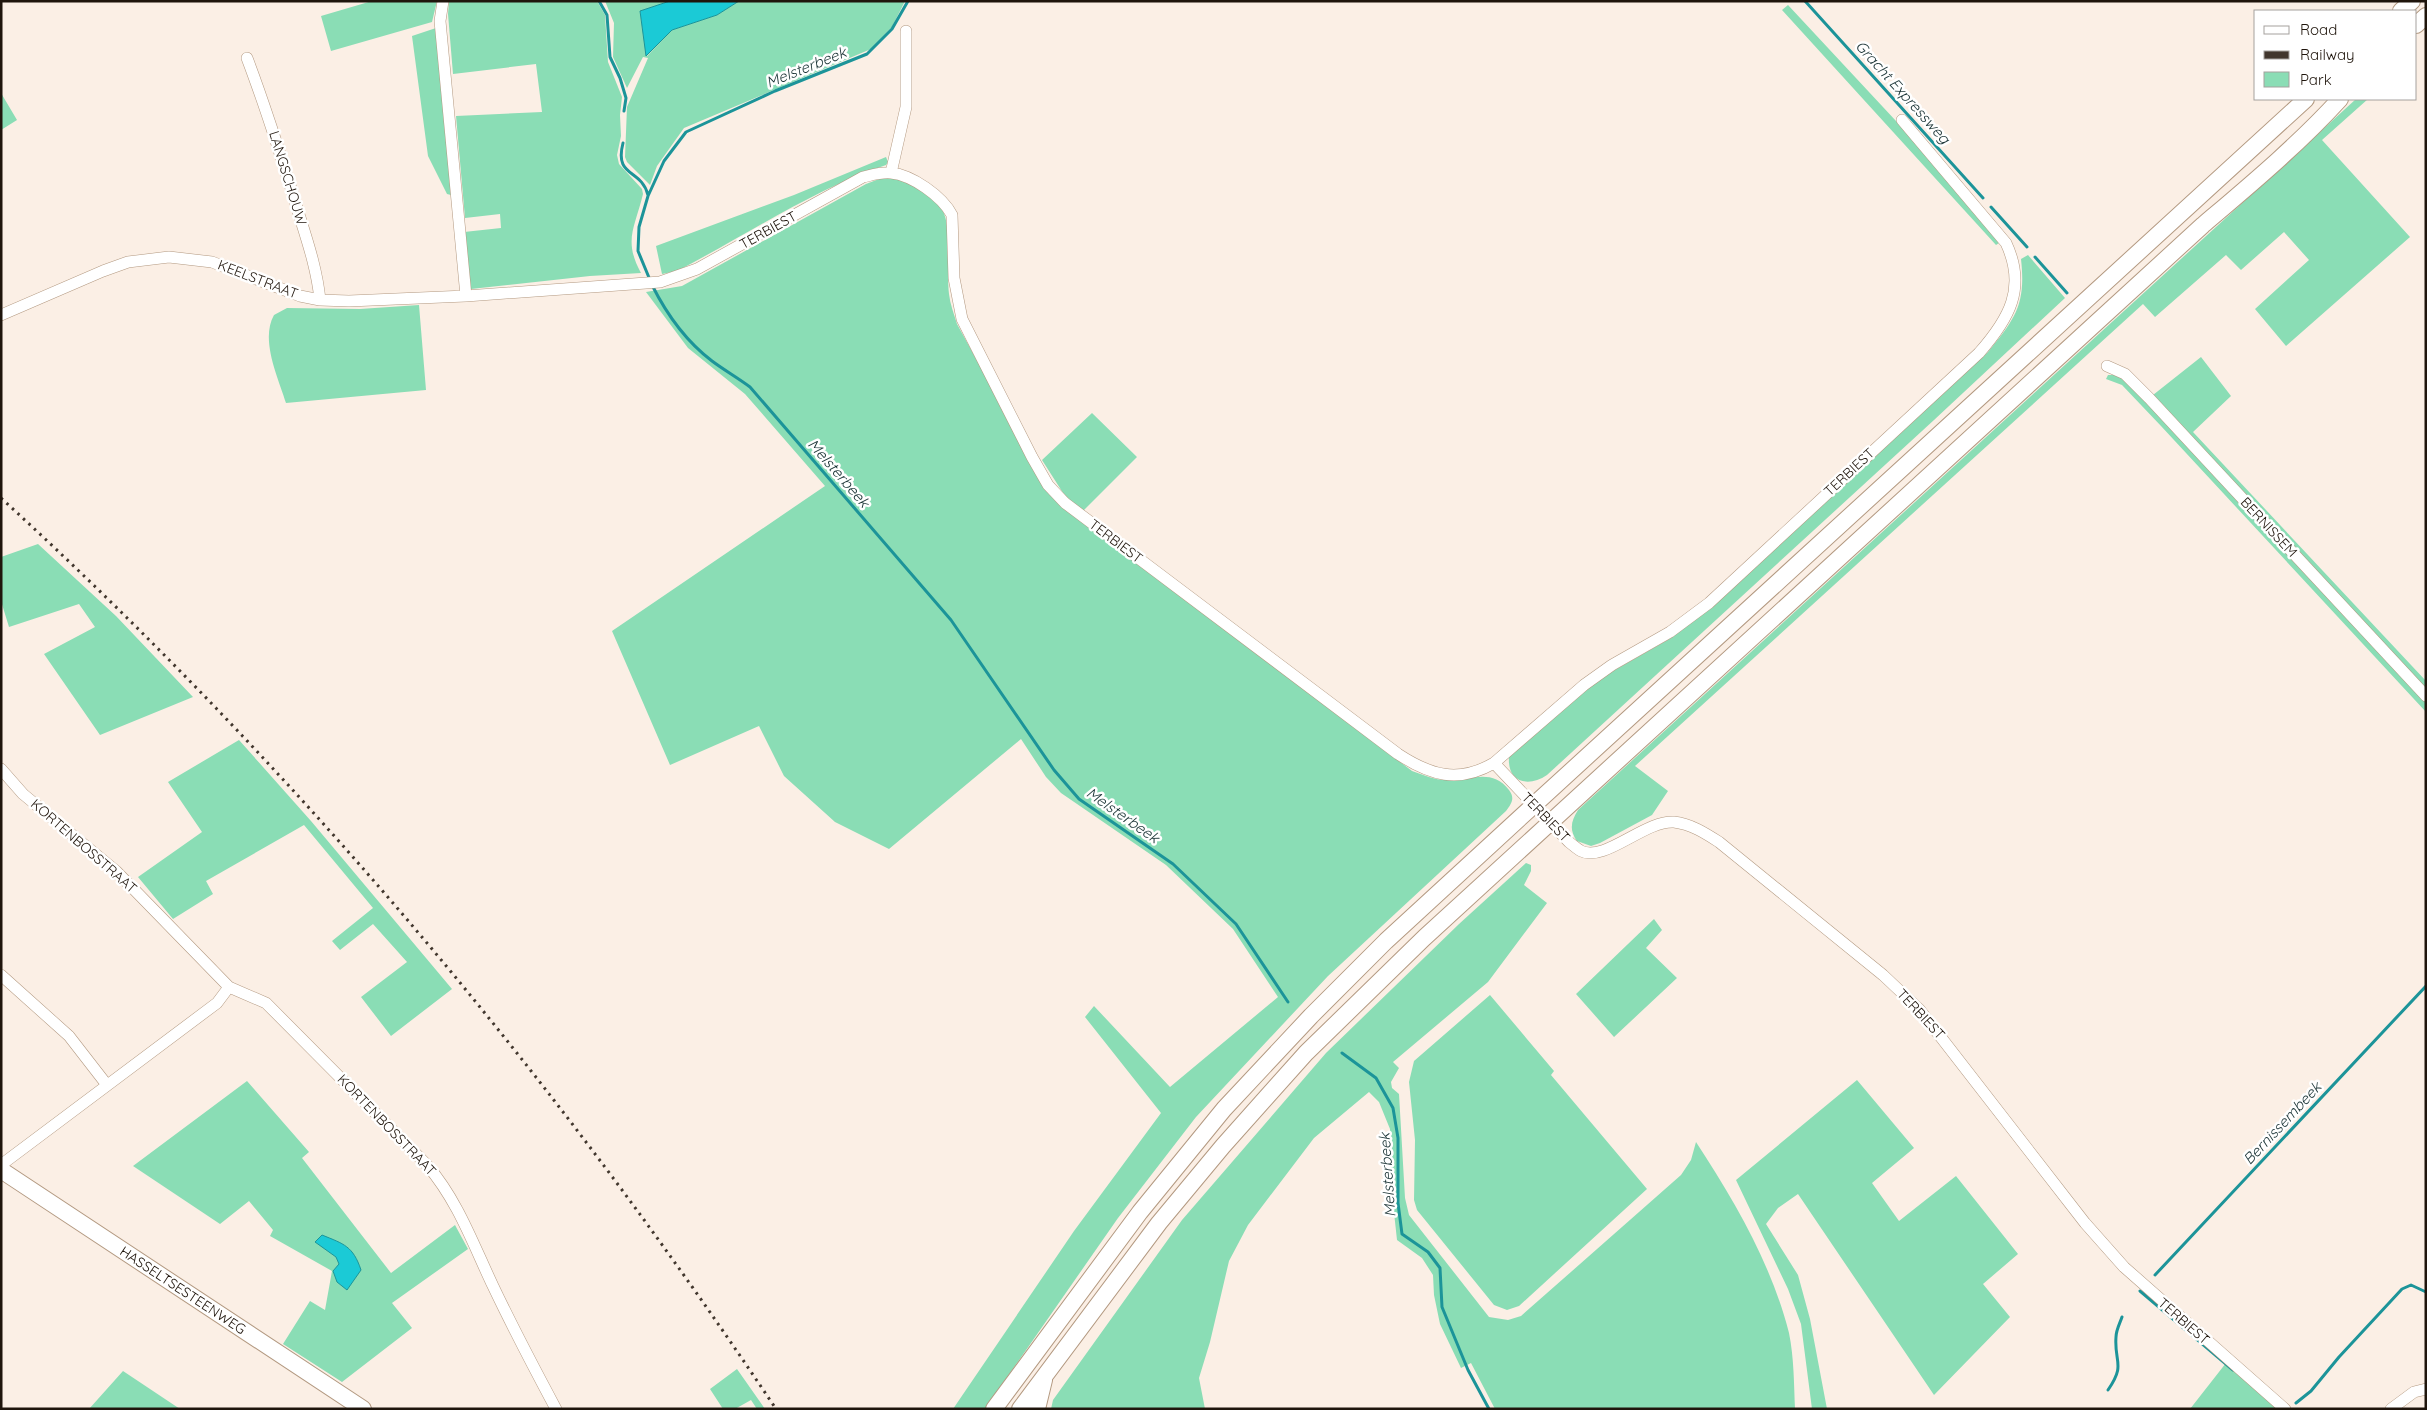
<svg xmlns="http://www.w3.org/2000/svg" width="2427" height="1410" viewBox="0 0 2427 1410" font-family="Quicksand,sans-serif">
	<rect width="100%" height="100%" fill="#fbefe5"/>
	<path fill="#8addb5" d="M372,1H437L432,22L331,51L321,16Z
		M449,1H597L605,15L608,62L622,97L620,115L621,136L617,155L619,164L642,189L643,194C635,228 623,240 641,273L590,276L471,289L464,232L501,228L500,214L465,218L456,116L542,112L536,64L453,74L448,14Z
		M605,1H670L640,12L647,56L672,30L717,15L739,1H905L892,27L871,49L684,128L657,166L650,185L627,162L625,157L627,107L648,58L643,57L627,88L613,57L614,23Z
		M1788,5L1923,150L1999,243L1996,245L1782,10Z
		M436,28L451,195L447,194L428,156L412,36Z
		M1,93L17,120L1,130Z
		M2356,99H2368L2322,140L2410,237L2286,346L2255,309L2309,260L2284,232L2241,270L2226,255L2155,317L2143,304L1635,766L1668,791L1652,815L1600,843L1591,846L1577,841C1569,830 1571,821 1578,810Z
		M886,157L888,162L886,165C816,188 743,237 677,271L662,274L656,246L794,195Z
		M887,176C902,179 934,195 942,209C953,229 946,270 949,294C950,304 954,314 957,324L1050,494L1412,771C1423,775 1435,780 1446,780C1469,781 1492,767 1509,790C1515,798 1512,803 1506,811L1328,976L1196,1117L1118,1218L985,1409H953L1074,1231L1161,1113L1085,1017L1094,1006L1170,1087L1278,997L1233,929L1166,865L1061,793L1046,777L1021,739L889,849L835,822L784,776L759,726L670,765L612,631L825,486L745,394L688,348L646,292L682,286L866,184Z
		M2028,255L2065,298L1934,420L1547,775C1528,788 1507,782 1509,757L1599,679L1671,638L1711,608L1988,352C2016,318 2026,304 2021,259Z
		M419,305L426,390L286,403C278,377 260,340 274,315L287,308L360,309Z
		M2201,357L2231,396L2193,432L2426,681V690L2153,395Z
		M2108,375H2117L2129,384L2426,702V712L2161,426L2122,385L2106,379Z
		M1092,413L1137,457L1082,512L1065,496L1042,460Z
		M38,544L116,616L193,697L100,735L44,654L95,627L79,604L9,627L1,601V557Z
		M239,740L311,821L452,989L391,1036L361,997L407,962L373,924L340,950L332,941L373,908L304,825L206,881L213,894L173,919L138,877L202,832L168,782Z
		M1526,863L1531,865V871L1524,885L1547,903L1488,982L1393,1062L1399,1068L1391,1082L1392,1088L1399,1094L1405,1198L1409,1215L1489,1317L1508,1320L1521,1316L1681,1175L1691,1160L1696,1142C1735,1202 1771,1263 1789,1333C1794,1357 1794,1385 1795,1409H1495L1471,1363L1461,1368L1440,1324L1434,1295L1433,1275L1422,1258L1397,1240L1392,1194L1390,1129L1379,1102L1369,1092L1314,1138L1248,1225L1229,1261L1210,1342L1199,1378L1205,1409H1051L1053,1400L1182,1220L1326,1053L1459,924Z
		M1654,919L1662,930L1646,948L1677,978L1614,1037L1576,994Z
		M1490,995L1554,1071L1551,1075L1647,1189L1519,1306L1507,1310L1494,1305L1417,1210L1414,1200L1415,1140L1409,1082L1414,1061Z
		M1857,1080L1914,1148L1872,1183L1899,1221L1956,1176L2018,1254L1983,1284L2010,1317L1934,1395L1798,1194L1778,1208L1766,1224L1798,1275L1810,1319L1827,1409H1812L1801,1324L1788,1289L1736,1180Z
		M247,1081L309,1152L302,1158L391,1273L455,1225L468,1249L392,1303L412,1328L342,1382L283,1344L310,1301L325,1310L332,1271L270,1236L273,1230L249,1201L220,1224L133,1166Z
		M2226,1363L2281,1409H2190Z
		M737,1369L765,1409H757L751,1400L735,1409H723L710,1389Z
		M123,1371L180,1409H89Z"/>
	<path fill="#1bcad6" stroke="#1c9499" d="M670,1H739L717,15L672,30L646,56L640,11Z
		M322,1235C344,1244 353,1246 361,1270L347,1290L337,1282L333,1271L339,1264L336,1257L315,1242Z"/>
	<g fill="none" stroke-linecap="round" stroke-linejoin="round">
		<path stroke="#1c9499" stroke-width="3" d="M599,1L607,15L610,57L620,78L626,98L624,111
			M1805,1L1983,198
			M623,143C614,178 641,168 648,195
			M1991,207L2027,247
			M2035,257L2067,293
			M650,280L638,251L639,227L648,196L664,161L686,132L775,91L867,54L892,29L908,1
			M652,285C666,313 687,342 712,361C724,370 738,378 750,387L951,620L1054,770L1079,799L1173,864L1236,924L1288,1002
			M1342,1053L1376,1078L1393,1108L1398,1138V1203L1402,1234L1428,1252L1440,1268L1442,1307L1468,1370L1489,1409
			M2155,1275L2426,986
			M2140,1291L2233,1370
			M2108,1390C2126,1364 2114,1363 2116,1337C2116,1330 2120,1323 2122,1317
			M2296,1403L2311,1391L2339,1357L2402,1289L2411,1285L2426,1292"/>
		<defs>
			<path id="minor" d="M443,1L440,21L466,296
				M247,58C266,108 282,159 298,211C307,240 317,269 320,300
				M891,173L906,107V31
				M1,315L103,271L128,262L169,257L212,262L300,296L320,300L349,301L466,296L660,282L697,269L863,177C872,175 881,172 891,173C912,175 942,196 952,215L954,278L962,319L1032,457L1048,485L1065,503L1093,524L1398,754C1430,775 1458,784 1494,763L1584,685L1612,665L1670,632L1709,603L1979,353C2009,319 2027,288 2006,243L1902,120
				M2107,366L2125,374L2149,398L2426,696
				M1494,763L1569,842C1573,845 1577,849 1581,851C1604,863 1645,820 1674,822C1691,824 1705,833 1719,842L1883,975L1919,1009L2085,1223L2124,1267L2285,1409
				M1,769L23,794L116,871L229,987L266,1003L427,1165C458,1201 473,1244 493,1286C513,1328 534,1368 556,1409
				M1,975L69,1036L107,1085
				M1,1165L217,1003L229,987
				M2391,1409L2414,1392L2426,1389"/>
			<g id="secondary">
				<path d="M2401,11L2412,1"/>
				<path d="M2416,25L2426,16"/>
				<path id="s1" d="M1,1170L363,1409"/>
				<path d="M994,1409L1140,1212L1224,1109L1311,1016L1386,941L1535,804L2306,99"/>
				<path d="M1020,1409L1159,1223L1223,1146L1306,1053L1424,938L2203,225C2250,185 2298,145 2340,99"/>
				<path d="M1037,1409L1044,1380"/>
			</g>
		</defs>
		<use href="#minor" stroke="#b39981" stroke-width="12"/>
		<use href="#secondary" stroke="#b39981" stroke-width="18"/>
		<use href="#minor" stroke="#fff" stroke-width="11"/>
		<use href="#secondary" stroke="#fff" stroke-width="16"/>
		<path stroke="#41362d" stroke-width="3" stroke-dasharray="2.5 5" stroke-linecap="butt" d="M1,498C296,768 554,1076 776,1409"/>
	</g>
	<g text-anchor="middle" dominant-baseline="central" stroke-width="5" stroke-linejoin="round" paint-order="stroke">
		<g font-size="14" fill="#1f150c" stroke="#fff">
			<text transform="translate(288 178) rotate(73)">LANGSCHOUW</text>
			<text transform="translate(768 230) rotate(-29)">TERBIEST</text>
			<text transform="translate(258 279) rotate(21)">KEELSTRAAT</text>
			<text transform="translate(1849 472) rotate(-43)">TERBIEST</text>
			<text transform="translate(2269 527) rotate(47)">BERNISSEM</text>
			<text transform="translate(1116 541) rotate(37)">TERBIEST</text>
			<text transform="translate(1546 817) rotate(46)">TERBIEST</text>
			<text transform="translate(84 846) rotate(41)">KORTENBOSSTRAAT</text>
			<text transform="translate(1921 1014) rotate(47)">TERBIEST</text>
			<text transform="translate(387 1125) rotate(46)">KORTENBOSSTRAAT</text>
			<text stroke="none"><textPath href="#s1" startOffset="218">HASSELTSESTEENWEG</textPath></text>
			<text transform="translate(2184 1321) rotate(41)">TERBIEST</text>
		</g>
		<g font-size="15" font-style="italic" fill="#1a3335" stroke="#fff">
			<text transform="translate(806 67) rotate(-22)">Melsterbeek</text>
			<text transform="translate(1903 92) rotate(48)">Gracht Expressweg</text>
			<text transform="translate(839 473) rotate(49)">Melsterbeek</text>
			<text transform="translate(1123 815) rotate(35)">Melsterbeek</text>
			<text transform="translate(2282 1123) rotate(-47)">Bernissembeek</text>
			<text transform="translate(1387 1175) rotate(-94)">Melsterbeek</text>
		</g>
	</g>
	<rect width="2427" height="1410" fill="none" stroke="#1f150c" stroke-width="5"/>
	<rect x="2254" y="10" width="162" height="90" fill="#ffffff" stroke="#a5a19e"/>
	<rect x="2264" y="26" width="25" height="8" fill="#ffffff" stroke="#a5a19e"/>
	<text x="2300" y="35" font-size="15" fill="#1f150c">Road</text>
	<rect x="2264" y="51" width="25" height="8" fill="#41362d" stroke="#a5a19e"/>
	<text x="2300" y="60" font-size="15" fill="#1f150c">Railway</text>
	<rect x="2264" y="72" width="25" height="15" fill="#8addb5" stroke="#a5a19e"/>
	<text x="2300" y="85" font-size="15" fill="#1f150c">Park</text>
</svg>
